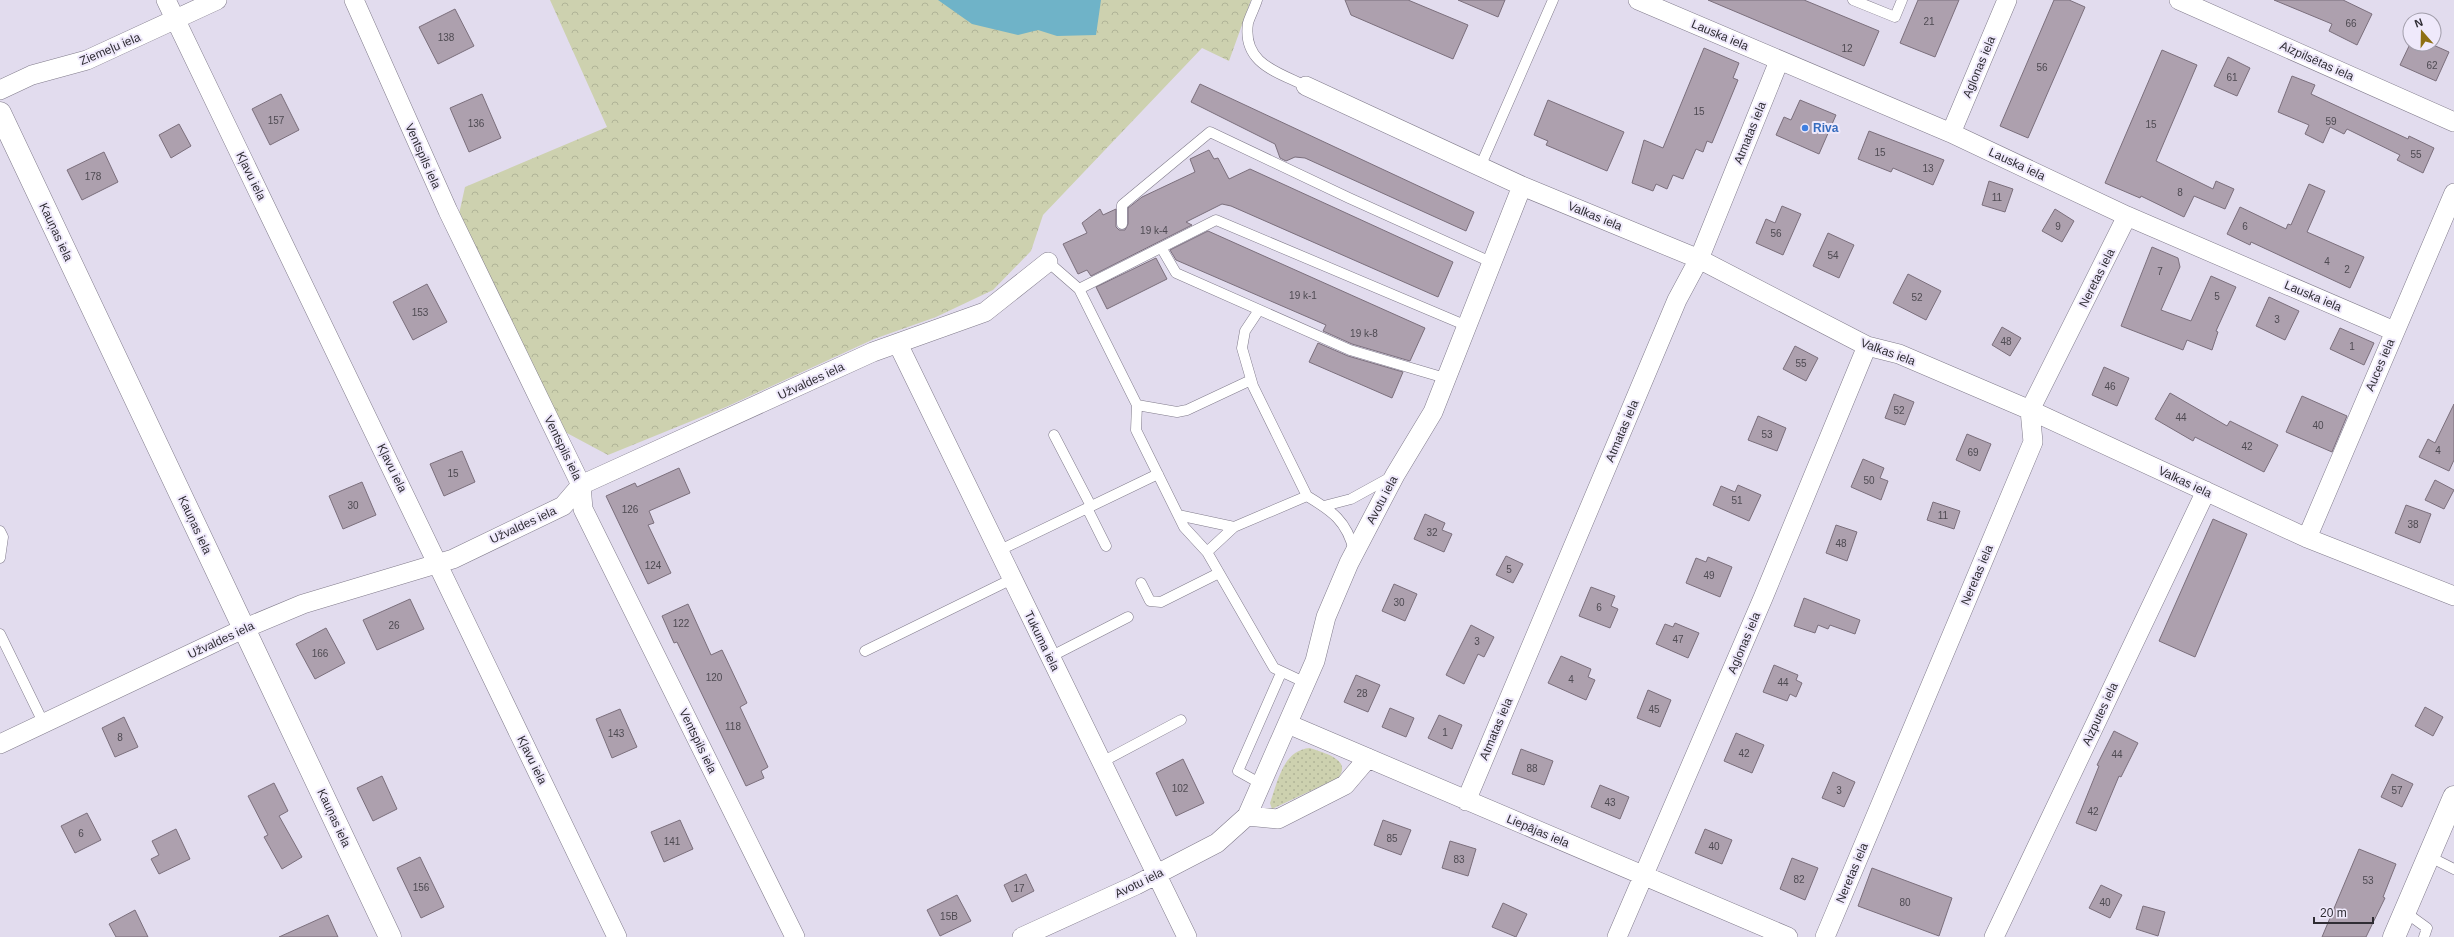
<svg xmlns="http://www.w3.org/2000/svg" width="2454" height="937" viewBox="0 0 2454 937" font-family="Helvetica,sans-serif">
	<defs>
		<pattern id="grass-dots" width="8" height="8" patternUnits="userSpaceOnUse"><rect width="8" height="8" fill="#cdd1af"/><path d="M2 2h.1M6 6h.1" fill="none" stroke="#b0b497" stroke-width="1.8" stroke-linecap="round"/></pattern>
		<pattern id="forest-crowns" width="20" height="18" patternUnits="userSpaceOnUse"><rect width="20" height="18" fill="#cdd1af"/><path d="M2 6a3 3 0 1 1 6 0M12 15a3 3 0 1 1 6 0" fill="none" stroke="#b0b497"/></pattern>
	</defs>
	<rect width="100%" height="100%" fill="#e2dcee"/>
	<path fill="url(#grass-dots)" d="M1310,748C1323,753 1353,759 1338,778L1272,809L1270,803C1278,781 1283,750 1310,748Z"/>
	<path fill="url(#forest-crowns)" d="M550,0H1251L1229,61L1202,48L1043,215L1031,251L993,290L936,317L874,339L726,407L608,455L565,432L459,214L465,187L607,127Z"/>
	<path fill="#6fb3c8" d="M938,0H1101L1096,35L1057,36L1038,30L1018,35L972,24Z"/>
	<path fill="#ada0ae" stroke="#7b6f7c" d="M1345,0H1408L1468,25L1453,59L1351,15Z
		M1458,0H1505L1498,17Z
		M1708,0H1804L1879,31L1864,66Z
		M1918,0H1959L1935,57L1900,43Z
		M2054,0H2069L2085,7L2028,138L2000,126Z
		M2274,0H2343L2372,14L2357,45L2329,31L2332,24Z
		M455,9L474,46L438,64L419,27Z
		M2410,44H2431L2449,52L2436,81L2400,65Z
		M1704,48L1739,63L1733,78L1738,80L1712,143L1707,141L1703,152L1696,149L1683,179L1673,175L1667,189L1656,184L1653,191L1632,183L1644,140L1663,148Z
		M2162,50L2197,65L2156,161L2213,189L2216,181L2234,189L2225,209L2194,196L2184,217L2141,196L2140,198L2105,183Z
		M2228,57L2250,68L2237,96L2214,86Z
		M2292,76L2315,85L2311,94L2408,139L2409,136L2434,148L2423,173L2397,160L2400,155L2347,129L2344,134L2330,127L2323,143L2305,134L2309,125L2278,112Z
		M1200,84L1474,212L1466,231L1305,158L1295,157L1286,161L1280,158L1275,144L1191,102Z
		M281,94L299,130L270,145L252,109Z
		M482,94L501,138L469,152L450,108Z
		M1548,100L1624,132L1607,171L1546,145L1548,141L1534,135Z
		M1800,100L1836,115L1819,154L1776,135L1784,117L1791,120Z
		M179,124L191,146L171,158L159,135Z
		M1869,131L1944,160L1933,185L1893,168L1891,172L1858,159Z
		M1209,150L1214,159L1218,158L1229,179L1250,169L1453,262L1438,297L1231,206L1222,204L1186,222L1192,225L1091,276L1087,270L1078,274L1063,244L1087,233L1082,223L1100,209L1103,215L1116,209V227L1119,230H1125L1128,224V208L1142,197L1195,172L1190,159Z
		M104,152L118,182L82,200L67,170Z
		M1989,181L2013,189L2005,212L1982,205Z
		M2309,184L2325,191L2307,232L2364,257L2350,288L2251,242L2250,245L2227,234L2240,207L2286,229L2288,224L2291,225Z
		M1782,206L1801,214L1783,255L1756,243L1766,219L1775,223Z
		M2055,209L2074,221L2062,242L2042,231Z
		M1208,231L1425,328L1410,361L1352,344L1323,331L1326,325L1176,260L1170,250Z
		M1828,233L1854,245L1839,278L1813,266Z
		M2152,247L2178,258L2180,267L2161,310L2191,321L2211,276L2236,287L2216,331L2218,332L2212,350L2187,340L2183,350L2121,326Z
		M1156,258L1167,279L1107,309L1096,287Z
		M1908,274L1941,291L1926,320L1893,303Z
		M427,284L447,322L413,340L393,302Z
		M2269,297L2299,311L2285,340L2256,326Z
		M2002,327L2021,338L2010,356L1992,345Z
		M2340,328L2374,343L2364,365L2330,349Z
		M1318,343L1348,356L1403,372L1392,398L1309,362Z
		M1795,346L1818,358L1806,381L1783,369Z
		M2104,367L2129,378L2117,406L2092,395Z
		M2170,393L2227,426L2230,421L2278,445L2264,472L2195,437L2193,441L2155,419Z
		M1894,394L1914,402L1905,425L1885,418Z
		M2302,396L2347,416L2332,452L2286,432Z
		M2454,404V460L2449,471L2419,457L2428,439L2435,443Z
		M1758,416L1786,428L1777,451L1748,440Z
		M1967,434L1991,444L1980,471L1956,460Z
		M462,451L475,482L444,496L430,464Z
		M1863,459L1884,468L1880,478L1888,481L1881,500L1851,487Z
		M679,468L690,493L649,511L654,523L648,525L671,573L648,584L606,496L635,483L637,487Z
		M2435,480L2454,490L2444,509L2425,500Z
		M362,482L376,515L343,529L329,496Z
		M1738,485L1761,495L1749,521L1713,505L1721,486L1735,492Z
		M1933,502L1960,511L1954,529L1927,520Z
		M2406,505L2431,514L2420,543L2395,533Z
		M1425,514L1445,523L1442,530L1452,534L1444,552L1414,539Z
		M2213,519L2247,534L2195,657L2159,641Z
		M1836,525L1857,532L1847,561L1826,553Z
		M1506,556L1523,564L1513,583L1496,575Z
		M1708,557L1732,567L1720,597L1686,583L1696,558L1706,562Z
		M1394,584L1417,594L1405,621L1382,611Z
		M1591,587L1615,596L1611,606L1618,609L1610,628L1579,616Z
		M1804,598L1860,620L1855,634L1830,625L1828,629L1818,625L1815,633L1794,626Z
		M410,599L424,629L377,650L363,620Z
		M688,604L711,655L722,650L747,703L740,707L768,767L761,771L764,778L746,786L677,642L674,643L662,616Z
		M1675,623L1699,633L1688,658L1656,644L1665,624L1673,627Z
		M1471,625L1494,637L1484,657L1478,654L1464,684L1446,675Z
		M326,628L345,663L315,679L296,644Z
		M1561,656L1591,669L1588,677L1595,680L1586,700L1548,683Z
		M1774,665L1798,675L1796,680L1802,683L1796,697L1790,694L1787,701L1763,692Z
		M1356,675L1380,685L1368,712L1344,702Z
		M1648,690L1671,700L1660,727L1637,718Z
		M2425,707L2443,717L2433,736L2415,726Z
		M1390,708L1414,718L1406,737L1382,727Z
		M620,709L637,747L612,758L596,719Z
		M1439,715L1462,725L1452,749L1428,738Z
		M124,717L138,747L115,757L102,728Z
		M2114,731L2138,743L2121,777L2119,776L2096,831L2076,823L2099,766L2097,765Z
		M1736,733L1764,745L1752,773L1724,761Z
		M1521,749L1553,761L1544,785L1512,774Z
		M1183,759L1204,803L1176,816L1156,773Z
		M1833,772L1855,782L1844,807L1822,798Z
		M2392,774L2413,784L2402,807L2381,797Z
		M382,776L397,809L373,821L357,788Z
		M274,783L288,811L279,816L302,857L282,869L264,837L268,835L248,796Z
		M1600,785L1629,797L1620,819L1591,807Z
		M87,813L101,840L75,853L61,826Z
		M680,820L693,849L664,862L651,832Z
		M1383,820L1411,830L1401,855L1374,845Z
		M176,829L190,859L159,874L151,859L159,855L152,841Z
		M1705,829L1732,840L1722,864L1695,853Z
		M1450,841L1476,849L1468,876L1442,868Z
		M2359,849L2396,864L2383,897L2385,898L2366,937H2322Z
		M420,857L444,907L421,918L397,868Z
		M1792,858L1818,868L1805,900L1780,889Z
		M1872,868L1952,898L1939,936L1858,906Z
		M1026,874L1034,891L1012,902L1004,885Z
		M2101,885L2122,895L2110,918L2089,908Z
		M957,895L971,921L940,936L927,910Z
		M1503,903L1527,914L1516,937L1492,927Z
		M2143,906L2165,912L2158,936L2136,929Z
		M135,910L148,937H116L109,924Z
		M328,915L338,937H279Z"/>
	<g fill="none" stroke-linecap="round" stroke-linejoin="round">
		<defs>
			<path id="service" d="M1257,0C1255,7 1250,16 1248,23C1242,64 1278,72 1306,86
				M1853,0L1895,17L1902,0
				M1480,167L1553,0
				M1122,224V205L1210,132L1349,198L1493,263
				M1162,249L1176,273L1350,350L1445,378
				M1048,262L1079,289L1137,405L1136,430L1184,527L1207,552L1274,668L1306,683
				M1079,289L1216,220L1467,326
				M1137,405L1177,412L1187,410L1251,380
				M1054,435L1091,506
				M1307,496C1332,511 1347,521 1354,551
				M1324,506L1351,499L1391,477
				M1087,508L1106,546
				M1178,515L1234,527
				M0,531L3,537L0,558
				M998,551L1158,474
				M1207,552L1234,527L1307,496L1253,386L1242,348L1245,331L1259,310
				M1141,583L1150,601L1161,602L1219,573
				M0,634L44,724
				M865,651L1012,579
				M1050,657L1128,617
				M1102,762L1181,720
				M1263,785L1238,771L1281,673
				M2428,856L2454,869
				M2405,912L2427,928L2424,937"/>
			<path id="minor" d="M166,0L617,937
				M354,0L448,211L581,485L583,509L795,937
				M1638,0L1951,133L2127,216L2394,331
				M2179,0L2454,122
				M1306,86L1522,186L1699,259L1867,346L1899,354L2030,410L2307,538L2454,596
				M0,90L32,75L87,60L217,0
				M1951,133L2007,0
				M898,344L1187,937
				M2307,538L2454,193
				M1288,724L1788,937
				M0,744L243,629L303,604L453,559L563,506L581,485L873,352L985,312L1048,262
				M1466,801L1677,300L1699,259L1779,61
				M1247,816L1278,819L1345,785L1368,758
				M1022,937L1136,885L1217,843L1247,816L1315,661L1326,617L1349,563L1395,475L1433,412L1522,186
				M1617,937L1763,598L1867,346
				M1825,937L2033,442L2030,410L2127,216
				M1994,937L2206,491"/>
			<path id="tertiary" d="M0,113L390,937
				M2394,937L2454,797"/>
		</defs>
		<use href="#service" stroke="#807b8b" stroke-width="11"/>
		<use href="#minor" stroke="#807b8b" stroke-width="20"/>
		<use href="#tertiary" stroke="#807b8b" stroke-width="23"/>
		<use href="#service" stroke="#fff" stroke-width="10"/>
		<use href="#minor" stroke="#fff" stroke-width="19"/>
		<use href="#tertiary" stroke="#fff" stroke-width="22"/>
	</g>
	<circle fill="#3f7fe0" stroke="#efe9fb" stroke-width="1.5" cx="1805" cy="128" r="4"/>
	<g text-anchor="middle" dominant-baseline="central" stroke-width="4" stroke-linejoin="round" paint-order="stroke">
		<g font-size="10" fill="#4e4a52">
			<text x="1929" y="21">21</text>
			<text x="2351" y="23">66</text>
			<text x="446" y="37">138</text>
			<text x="1847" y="48">12</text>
			<text x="2432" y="65">62</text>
			<text x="2042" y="67">56</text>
			<text x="2232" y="77">61</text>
			<text x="1699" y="111">15</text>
			<text x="276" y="120">157</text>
			<text x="2331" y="121">59</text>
			<text x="476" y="123">136</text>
			<text x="2151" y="124">15</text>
			<text x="1880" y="152">15</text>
			<text x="2416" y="154">55</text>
			<text x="1928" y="168">13</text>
			<text x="93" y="176">178</text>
			<text x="2180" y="192">8</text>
			<text x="1997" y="197">11</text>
			<text x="2058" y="226">9</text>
			<text x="2245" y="226">6</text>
			<text x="1154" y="230">19 k-4</text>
			<text x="1776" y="233">56</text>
			<text x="1833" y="255">54</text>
			<text x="2327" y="261">4</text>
			<text x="2347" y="269">2</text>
			<text x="2160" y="271">7</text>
			<text x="1303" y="295">19 k-1</text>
			<text x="2217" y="296">5</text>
			<text x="1917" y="297">52</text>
			<text x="420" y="312">153</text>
			<text x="2277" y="319">3</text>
			<text x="1364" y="333">19 k-8</text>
			<text x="2006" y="341">48</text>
			<text x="2352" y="346">1</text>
			<text x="1801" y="363">55</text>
			<text x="2110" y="386">46</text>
			<text x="1899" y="410">52</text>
			<text x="2181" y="417">44</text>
			<text x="2318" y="425">40</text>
			<text x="1767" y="434">53</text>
			<text x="2247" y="446">42</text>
			<text x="2438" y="450">4</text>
			<text x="1973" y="452">69</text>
			<text x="453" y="473">15</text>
			<text x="1869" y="480">50</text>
			<text x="1737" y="500">51</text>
			<text x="353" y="505">30</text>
			<text x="630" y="509">126</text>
			<text x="1943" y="515">11</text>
			<text x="2413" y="524">38</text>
			<text x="1432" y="532">32</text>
			<text x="1841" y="543">48</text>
			<text x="653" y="565">124</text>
			<text x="1509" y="569">5</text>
			<text x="1709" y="575">49</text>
			<text x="1399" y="602">30</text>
			<text x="1599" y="607">6</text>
			<text x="681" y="623">122</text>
			<text x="394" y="625">26</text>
			<text x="1678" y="639">47</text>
			<text x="1477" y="641">3</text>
			<text x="320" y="653">166</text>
			<text x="714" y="677">120</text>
			<text x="1571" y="679">4</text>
			<text x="1783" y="682">44</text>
			<text x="1362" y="693">28</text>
			<text x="1654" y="709">45</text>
			<text x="733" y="726">118</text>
			<text x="1445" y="732">1</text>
			<text x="616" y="733">143</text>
			<text x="120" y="737">8</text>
			<text x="1744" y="753">42</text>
			<text x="2117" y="754">44</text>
			<text x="1532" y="768">88</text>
			<text x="1180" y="788">102</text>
			<text x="1839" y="790">3</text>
			<text x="2397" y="790">57</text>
			<text x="1610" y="802">43</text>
			<text x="2093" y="811">42</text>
			<text x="81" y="833">6</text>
			<text x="1392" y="838">85</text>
			<text x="672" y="841">141</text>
			<text x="1714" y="846">40</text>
			<text x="1459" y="859">83</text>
			<text x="1799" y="879">82</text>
			<text x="2368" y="880">53</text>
			<text x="421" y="887">156</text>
			<text x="1019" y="888">17</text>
			<text x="1905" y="902">80</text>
			<text x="2105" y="902">40</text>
			<text x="949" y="916">15B</text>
		</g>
		<g font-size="12" fill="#2f2d34" stroke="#efe9fb">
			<text transform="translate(1720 35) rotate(23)">Lauska iela</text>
			<text transform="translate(110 49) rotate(-23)">Ziemeļu iela</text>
			<text transform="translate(2317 61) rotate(24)">Aizpilsētas iela</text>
			<text transform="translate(1979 67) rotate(-67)">Aglonas iela</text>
			<text transform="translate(1750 133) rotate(-68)">Atmatas iela</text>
			<text transform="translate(423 156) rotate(66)">Ventspils iela</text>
			<text transform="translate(2017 164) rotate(25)">Lauska iela</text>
			<text transform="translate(251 176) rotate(64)">Kļavu iela</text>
			<text transform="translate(1595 216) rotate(22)">Valkas iela</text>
			<text transform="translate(56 232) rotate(65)">Kauņas iela</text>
			<text transform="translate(2097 278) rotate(-63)">Neretas iela</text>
			<text transform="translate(2313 296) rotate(23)">Lauska iela</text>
			<text transform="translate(1888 352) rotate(20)">Valkas iela</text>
			<text transform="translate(2380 365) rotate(-67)">Auces iela</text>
			<text transform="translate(811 381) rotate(-25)">Užvaldes iela</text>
			<text transform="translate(1622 431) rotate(-67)">Atmatas iela</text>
			<text transform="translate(563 448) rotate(64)">Ventspils iela</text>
			<text transform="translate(392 468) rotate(64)">Kļavu iela</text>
			<text transform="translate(2185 482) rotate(25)">Valkas iela</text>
			<text transform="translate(1382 500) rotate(-62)">Avotu iela</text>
			<text transform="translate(195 525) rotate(65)">Kauņas iela</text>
			<text transform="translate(523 525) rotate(-25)">Užvaldes iela</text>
			<text transform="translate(1977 575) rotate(-67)">Neretas iela</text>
			<text transform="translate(221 640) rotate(-25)">Užvaldes iela</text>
			<text transform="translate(1042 641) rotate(64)">Tukuma iela</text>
			<text transform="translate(1744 643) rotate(-67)">Aglonas iela</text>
			<text transform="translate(2100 714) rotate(-65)">Aizputes iela</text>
			<text transform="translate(1496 729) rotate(-67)">Atmatas iela</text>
			<text transform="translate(698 741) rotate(64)">Ventspils iela</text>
			<text transform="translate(532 760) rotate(64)">Kļavu iela</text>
			<text transform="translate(334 818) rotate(65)">Kauņas iela</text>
			<text transform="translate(1538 831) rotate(23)">Liepājas iela</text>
			<text transform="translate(1852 873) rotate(-67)">Neretas iela</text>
			<text transform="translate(1139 883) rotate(-26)">Avotu iela</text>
		</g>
		<g font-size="12" font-weight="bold" fill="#366cbe" stroke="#efe9fb" text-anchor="start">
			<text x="1813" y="128">Riva</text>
		</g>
	</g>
	<g transform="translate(2422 32) rotate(340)"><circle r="19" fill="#efe9fb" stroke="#a29eab"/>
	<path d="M0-3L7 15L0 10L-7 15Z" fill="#8e6f13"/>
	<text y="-6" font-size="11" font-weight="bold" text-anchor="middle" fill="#2f2d34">N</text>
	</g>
	<path d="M2314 917v6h59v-6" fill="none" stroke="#2f2d34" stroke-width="2"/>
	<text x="2320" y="917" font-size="12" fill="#2f2d34" stroke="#efe9fb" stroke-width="3" paint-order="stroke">20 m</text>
</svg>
